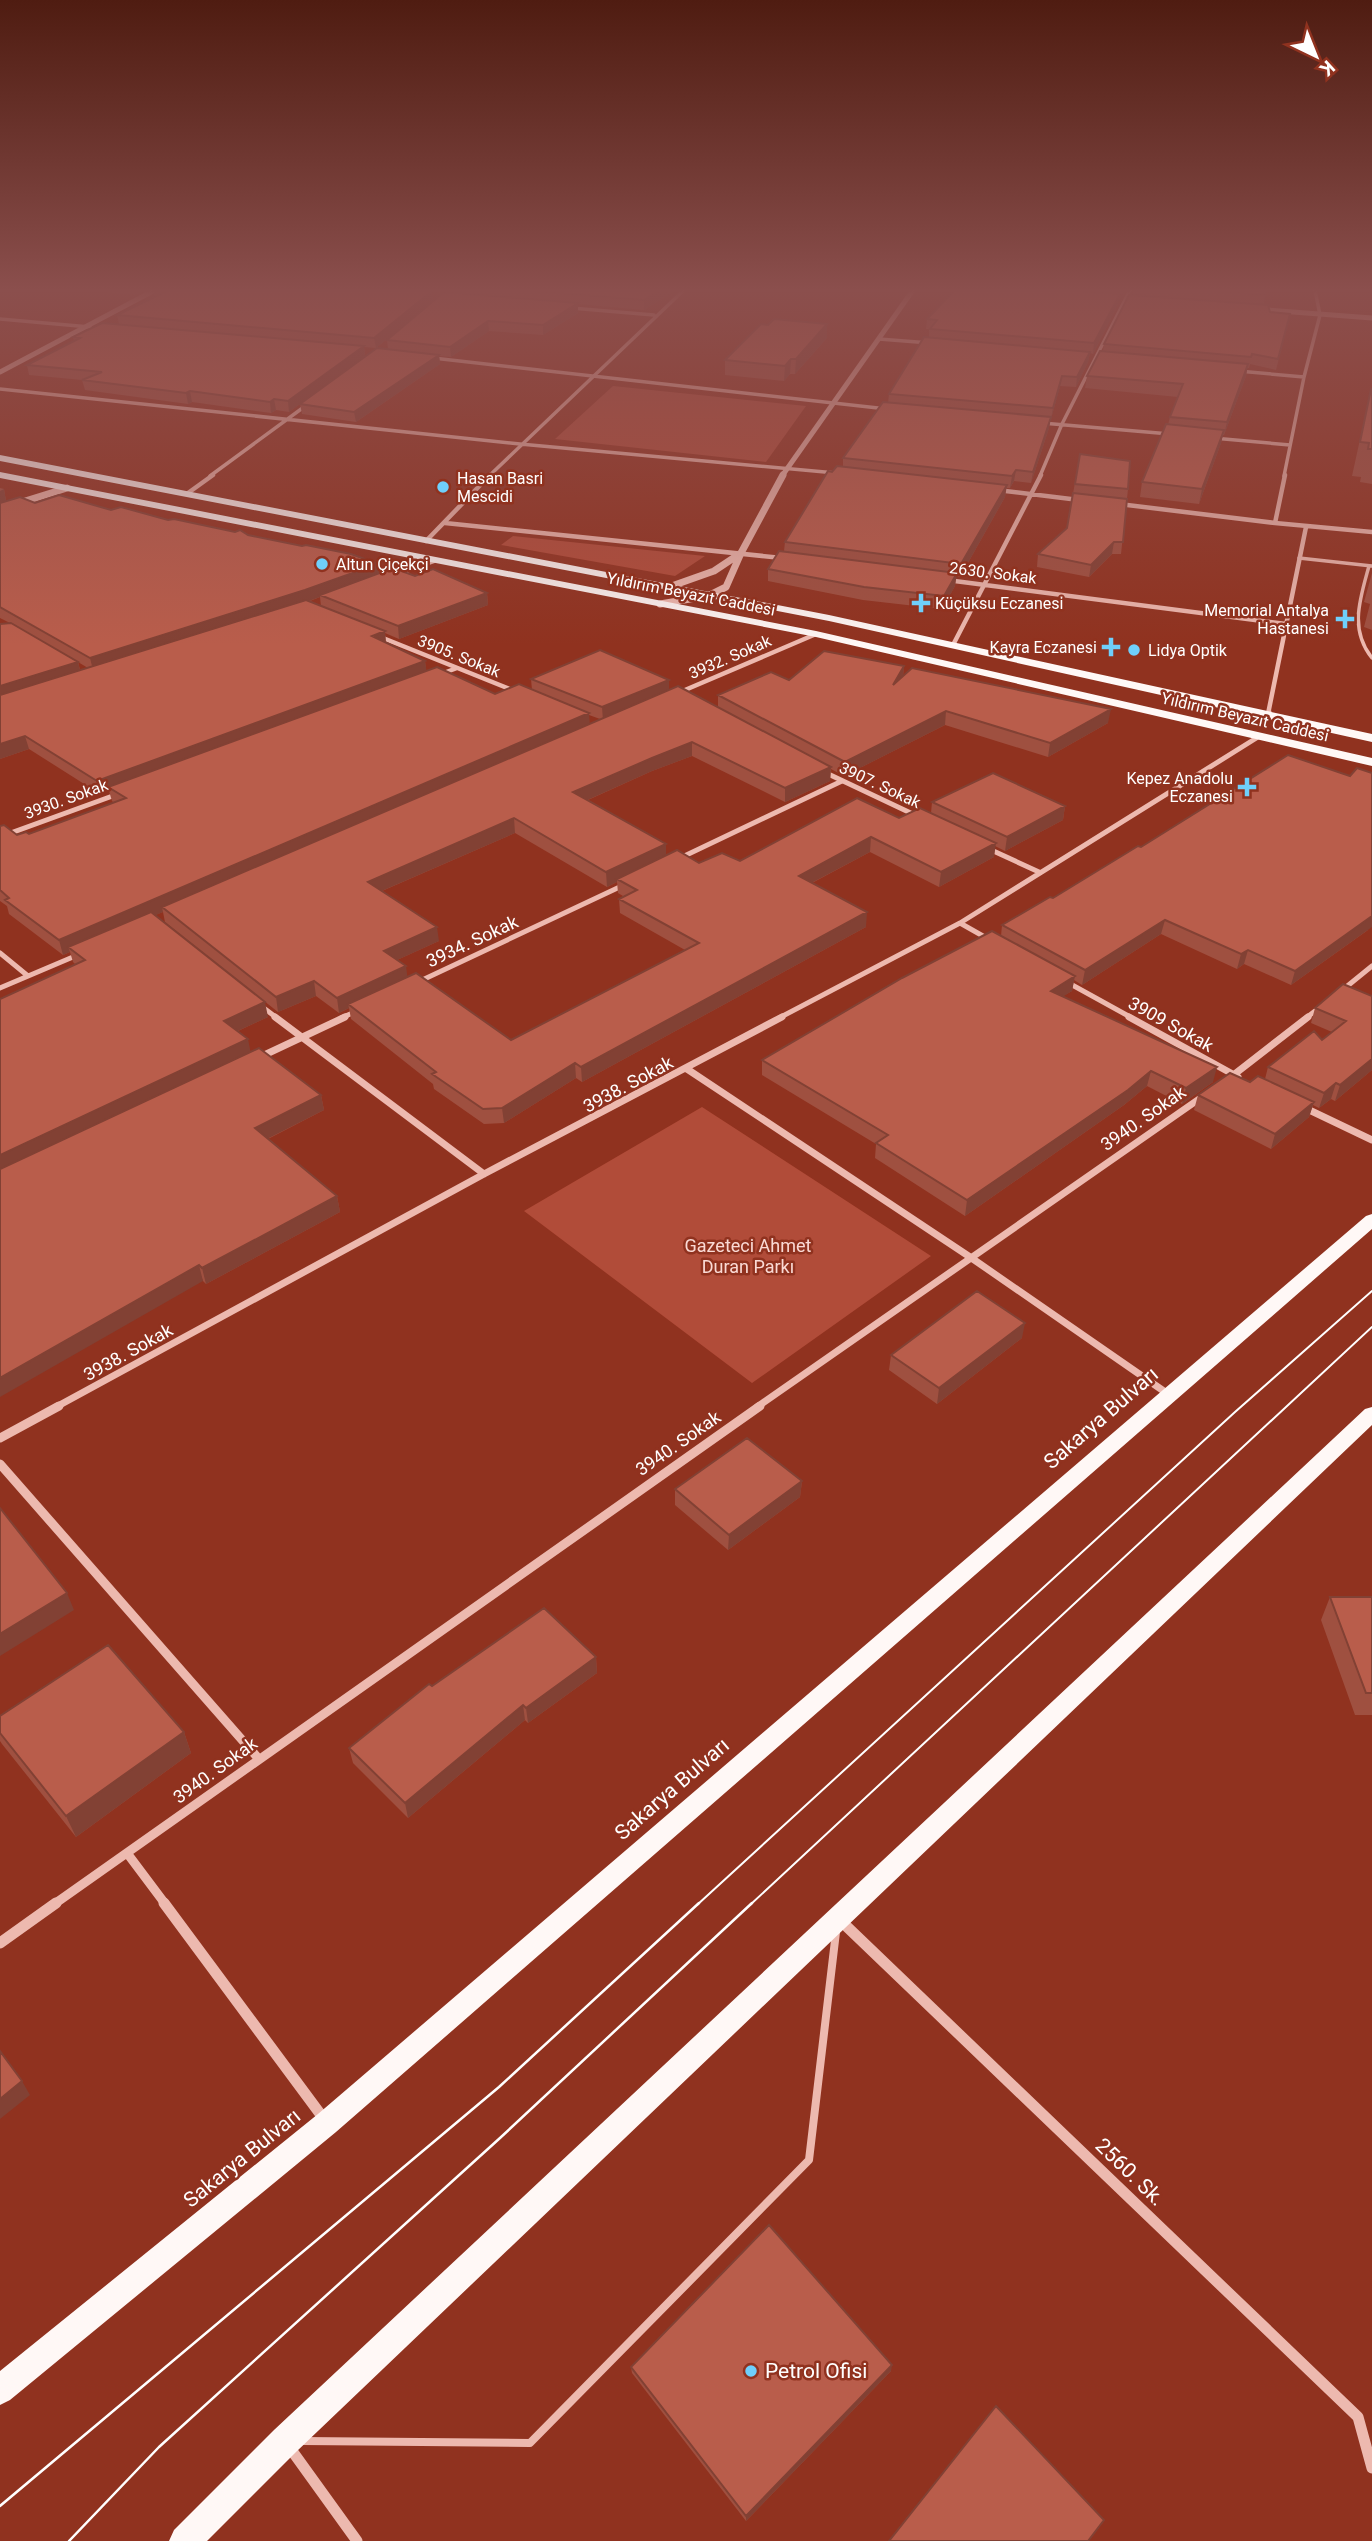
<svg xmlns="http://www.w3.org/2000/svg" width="1372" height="2541" viewBox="0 0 1372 2541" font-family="Roboto,sans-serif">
	<rect width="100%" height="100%" fill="#90321f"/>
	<path fill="#b14c39" d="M613,386L806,406L766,462L555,439Z
		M513,536L705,556L675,576L501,545Z
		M702,1107L931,1256L752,1383L524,1211Z"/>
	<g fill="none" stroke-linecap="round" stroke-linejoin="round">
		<path stroke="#edb9af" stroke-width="3.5" d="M1299,558L1372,566
			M1369,566C1360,599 1349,629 1372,658"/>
		<path stroke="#edb9af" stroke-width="8" d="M302,2441L530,2443L809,2160L836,1932"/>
		<path stroke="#edb9af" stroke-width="3.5" d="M571,308L654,315
			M0,319L90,327
			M879,339L930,343
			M433,358L887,409
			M1238,371L1304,377
			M0,389L520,444L836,473
			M1042,423L1170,434
			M1213,438L1290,445
			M210,476L308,404
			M489,476L684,290
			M1040,476L1062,424L1130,290
			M1284,476L1304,377L1320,315L1315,290"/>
		<path stroke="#edb9af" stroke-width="4.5" d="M1285,475L1275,523L1372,532
			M997,490L1079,500
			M188,493L213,475
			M1119,504L1275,523
			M445,523L782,558
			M426,541L490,475
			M398,574L434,561
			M947,580L1286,624
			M378,636L517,692
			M953,645L1041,475
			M441,674L457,668
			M678,693L816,634
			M1268,714L1306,527"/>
		<path stroke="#edb9af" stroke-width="5" d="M1268,716L1269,712
			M824,772L917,816
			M0,837L118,794
			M989,849L1039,872
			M678,859L842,781
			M960,923L990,940
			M0,953L28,976
			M1065,981L1132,1018
			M418,982L626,884
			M0,988L80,954
			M1340,992L1372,966
			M261,1006L277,1018
			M341,1018L357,1011
			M779,1018L960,923L1258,737
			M1306,1018L1319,1008"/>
		<path stroke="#edb9af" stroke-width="7" d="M275,1017L484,1174
			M1129,1017L1238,1077
			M260,1057L345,1017
			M687,1069L970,1257L1168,1394
			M1227,1080L1308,1017
			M1303,1107L1372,1140
			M56,1407L484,1174L782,1017
			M757,1407L1202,1097"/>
		<path stroke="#edb9af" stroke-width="9" d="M0,1438L59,1406
			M0,1464L258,1758
			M127,1853L166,1905
			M53,1905L760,1406"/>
		<path stroke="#edb9af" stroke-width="11" d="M164,1903L324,2119
			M841,1921L1358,2417L1372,2468
			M0,1943L56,1903
			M290,2448L357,2541"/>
		<path stroke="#edb9af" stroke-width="5" d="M1254,309L1372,318
			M0,372L155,290
			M782,476L913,290"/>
		<path stroke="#edb9af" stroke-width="7" d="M0,509L67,488
			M741,553L783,475
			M660,604L708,596L726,587L741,553L714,571L666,588"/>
		<path fill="#fff8f6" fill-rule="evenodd" d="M0,455L829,615L1372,734V742L829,621L0,461Z
			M0,472L816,631L1372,758V766L816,637L0,478Z
			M1372,1214V1229L336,2132L10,2400L0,2405V2371L318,2114L1366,1216Z
			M1372,1407V1425L296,2452L207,2541H169L174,2530L274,2430L1365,1409Z"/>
		<path stroke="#fff" stroke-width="2" d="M697,1905L1235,1412L1372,1291
			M750,1905L1372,1327"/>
		<path stroke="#fff" stroke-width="2.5" d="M0,2506L499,2087L699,1903
			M69,2541L159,2447L500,2138L752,1903"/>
	</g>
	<path fill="#9f5040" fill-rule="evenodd" d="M85,290H146L135,295Z
		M153,290H447L442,293L432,292L433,301L376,348L364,347L365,356L289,412L276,410L271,413L192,402L188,404L85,390L82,380L29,375L27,365L74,341L73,337L119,324L117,315L156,297L154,296Z
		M454,290H676L644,310L578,304V313L543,335L489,331L451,357L439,356L440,364L356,422L302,414L300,404L388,349L387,340L454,293Z
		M955,290H1127L1123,294L1086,291L1118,304L1093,354L1090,353L1088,362L1076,387L1060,386L1051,419H1050L1049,428L1031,483L1014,481L1010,488H1006L1005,497L960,577L956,576L955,586L942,609L863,600L768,581V569L784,551L785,542L832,472L843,467V458L888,403L889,394L929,338V329H926L927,319Z
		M1133,290H1264L1265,295L1264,304L1133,294Z
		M1270,312L1290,314L1276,370L1250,364L1249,368H1247L1246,376L1224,435H1223L1221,443L1199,504L1140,497L1142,482L1168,425L1170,417L1178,397L1085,388L1087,376L1103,351L1104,344Z
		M827,338L795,374H790L784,381L725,375V360Z
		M1371,389L1372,390V484L1360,482L1361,477L1352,476Z
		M1080,454L1128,489L1121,554H1112L1089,577L1037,567L1038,554L1067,528Z
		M0,488L4,489L6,501L111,510L248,535L378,564L380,573L415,576L487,593L488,605L399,639L385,633L386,643L425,661L426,671L495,694L532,690L531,679L669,680V690L718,707V695L789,680L904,666L903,676L1108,723L1048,757L945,725L844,776L831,769L830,781L785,802L692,756L652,771L588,800L666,844V856L699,863L740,861L899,818L931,813L932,802L1065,806L1063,820L1005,851L995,846L994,857L939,887L870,852L812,883L866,927L582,1082L576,1078L504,1123L484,1124L434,1089L433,1084L351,1019L349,1008L339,1013L316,996L278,1012L165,922L163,912L155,915L268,1017L238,1031L251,1052L321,1095L324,1110L268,1139L337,1196L340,1212L206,1284L203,1281L75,964L73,962L70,952L63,955L9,914L7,906L0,901V826L17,835L29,834L114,803L112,801L109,791L100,794L29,749L0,759L2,624L10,623L0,618ZM320,597L321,606L310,601ZM78,662L88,668L80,670ZM589,715L600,719L589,724ZM515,833L607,887L617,882L618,893L623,896L619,899L620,913L685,950L511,1040L407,977L397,960L439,941L382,891Z
		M1372,573V630L1364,627L1370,604L1364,602Z
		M1053,898L1368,930L1291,985L1244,964L1237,969L1161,934L1082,985L1074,980L1072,991L1063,996L1213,1082L1182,1104L1147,1086L1124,1105L965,1216L875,1158L876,1144L762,1075V1060L1001,936L1002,925Z
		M1372,996V1070L1335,1101L1331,1099L1319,1108L1313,1105L1309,1117L1271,1149L1194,1110L1198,1095L1265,1079L1268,1067L1322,1040L1332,1032L1311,1023L1315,1008Z
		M1022,1338L937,1404L889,1370L891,1355Z
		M802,1481L800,1497L728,1550L675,1505V1489Z
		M1330,1597H1372V1715H1355L1321,1620Z
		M596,1657L597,1673L528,1723L525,1720L408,1818L353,1763L349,1748L432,1686Z
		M0,1716L184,1732L191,1753L76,1837L2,1744L0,1741Z
		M631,2367L891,2371L746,2521L632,2373Z"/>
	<path fill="#824134" d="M134,290H146L135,295Z
		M660,290H676L644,310V300Z
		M432,291L433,301L376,348L374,338Z
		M1120,294L1118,304L1093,354L1094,343Z
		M578,303V313L543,335V325Z
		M488,321L489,331L451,357L450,347Z
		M827,324V338L795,374L796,359Z
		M364,346L365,356L289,412L288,401Z
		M1090,352L1088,362L1076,387L1077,377Z
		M439,355L440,364L356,422L354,412Z
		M791,359L790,374L784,381L785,366Z
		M1248,364L1246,376L1224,435L1227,422Z
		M1062,376L1060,386L1051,419L1053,408Z
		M190,391L192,402L188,404L186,393Z
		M274,399L276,410L271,413L270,402Z
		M1051,417L1049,428L1031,483L1033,472Z
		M1224,430L1221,443L1199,504L1202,489Z
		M1016,470L1014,481L1010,488L1012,476Z
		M1007,485L1005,497L960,577L961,564Z
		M4,489L6,501L0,504V491Z
		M1114,542L1112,554L1089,577L1091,565Z
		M378,564L380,576L320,595V597L306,602L93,670L90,658Z
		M957,573L955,586L942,609L944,596Z
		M487,593L488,605L399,639L398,626Z
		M385,631L386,644L372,636Z
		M425,661L427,674L108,787L109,791L100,794L97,781Z
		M78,662L81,674L0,700V686Z
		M904,666L903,679L893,685Z
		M669,680V693L603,721L602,707Z
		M1111,709L1108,723L1048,757L1050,743Z
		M946,711L945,725L844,776L845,762Z
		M589,713L590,726L162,907L163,912L73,951L68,947L70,952L63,955L59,940Z
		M25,736L29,749L0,759V744Z
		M692,742V756L652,771L574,806L573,792L652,758Z
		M831,767L830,781L785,802V788Z
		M1065,806L1063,820L1005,851L1007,837Z
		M514,818L515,833L370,896L368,882Z
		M871,837L870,852L798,890L799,876Z
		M996,843L994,857L939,887L941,872Z
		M666,844V858L617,879V882L607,887L606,872Z
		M867,912L866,927L582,1082L581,1067Z
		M1372,916V927L1291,985L1295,971Z
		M1165,920L1161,934L1082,985L1085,970Z
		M437,927L439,941L386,965L384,951Z
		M1248,950L1244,964L1237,969L1241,954Z
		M406,966L408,981L348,1004L349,1008L339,1013L337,998Z
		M1075,976L1072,991L1048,1006L1051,991Z
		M314,981L316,996L278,1012L276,997Z
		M265,1002L268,1017L227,1036L224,1021Z
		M248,1039L251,1054L0,1173V1155Z
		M1372,1059V1070L1335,1101L1340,1085Z
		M575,1063L576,1078L504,1123L502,1108Z
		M1217,1067L1213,1082L1182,1104L1186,1088Z
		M1151,1071L1147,1086L1124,1105L965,1216L967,1200Z
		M1336,1083L1331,1099L1319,1108L1324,1093Z
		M321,1095L324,1110L259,1143L255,1128Z
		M1314,1102L1309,1117L1271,1149L1275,1134Z
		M337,1196L340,1212L206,1284L202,1268Z
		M199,1265L203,1281L0,1397V1378Z
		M1025,1323L1022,1338L937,1404L939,1388Z
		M802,1481L800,1497L728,1550L729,1535Z
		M67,1593L74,1610L0,1656V1634Z
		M596,1657L597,1673L528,1723L526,1708Z
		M523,1705L525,1720L408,1818L405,1803Z
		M184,1732L191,1753L76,1837L66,1816Z
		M22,2081L30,2095L0,2119V2099Z
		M892,2365L891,2371L746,2521V2516Z"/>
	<path fill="#b95d4b" stroke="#824134" stroke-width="2" d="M169,290H418L432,291L374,338L117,315Z
		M522,290H660L644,300Z
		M955,290H1063L1120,294L1094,343L930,329L937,320L927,319Z
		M1201,290H1264L1265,295Z
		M444,292L578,303L543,325L488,321L450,347L387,340Z
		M1129,295L1268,305L1270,312L1290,314L1278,359L1252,354L1251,357L1104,344Z
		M774,319L827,324L796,359H791L785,366L725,360L761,324L768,325Z
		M102,323L364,346L288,401L274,399L270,402L190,391L186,393L82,380L102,372L27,365L80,338L73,337Z
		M924,337L1090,352L1077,377L1062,376L1053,408L889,394Z
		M377,348L439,355L354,412L300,404Z
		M1100,351L1248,364L1227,422L1170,417L1183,384L1087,376Z
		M1371,389L1372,390V449H1368L1369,443L1360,442Z
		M883,402L1051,417L1033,472L1016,470L1012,476L843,458Z
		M1166,424L1224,430L1202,489L1142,482Z
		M1080,454L1130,461L1128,489L1075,484Z
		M837,466L1007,485L961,564L785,542L828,471L832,472Z
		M1073,493L1127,499L1123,542H1114L1091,565L1038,554L1067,528Z
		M59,495L111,510L121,507L168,520L174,519L235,532L240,530L248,535L302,546L306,545L351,554L378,564L305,590L90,658L0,607V503L20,497L35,503Z
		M779,551L957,573L944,596L864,587L768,569Z
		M393,568L415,576L433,569L487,593L398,626L320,595Z
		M306,600L385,631L372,636L425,661L97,781L25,736L0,744V695Z
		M11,623L78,662L0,686V624Z
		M600,650L669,680L602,707L531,679Z
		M824,651L904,666L893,685L912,668L1111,709L1050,743L946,711L845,762L718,695L771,672L789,680Z
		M437,667L495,694L519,684L589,713L59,940L5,900L9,898L0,890V826L4,825L17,835L26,832L29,834L126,798L108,787Z
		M678,686L831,767L785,788L692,742L652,758L573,792L666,844L606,872L514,818L368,882L437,927L384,951L406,966L337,998L314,981L276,997L162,907Z
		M1288,755L1350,776L1357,768L1372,773V916L1295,971L1248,950L1241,954L1165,920L1085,970L1002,925L1050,897L1053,898L1138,846L1141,847Z
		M993,773L1065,806L1007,837L932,802Z
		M857,798L899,818L920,808L996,843L941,872L871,837L799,876L867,912L581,1067L575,1063L502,1108L483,1109L432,1074L436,1072L348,1004L416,973L511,1040L699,943L619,899L637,890L617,879L677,850L699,863L722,853L740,861Z
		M151,912L265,1002L224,1021L248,1039L0,1155V999L85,960L68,947Z
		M992,931L1075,976L1051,991L1217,1067L1186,1088L1151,1071L1128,1090L967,1200L876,1143L888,1135L762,1060L902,978Z
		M1343,984L1372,996V1059L1340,1085L1336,1083L1324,1093L1268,1067L1314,1031L1322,1040L1346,1021L1315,1008Z
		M259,1048L321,1095L255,1128L337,1196L202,1268L199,1265L0,1378V1169Z
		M1230,1073L1250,1082L1258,1076L1314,1102L1275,1134L1198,1095Z
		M977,1291L1025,1323L939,1388L891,1355Z
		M747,1438L802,1481L729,1535L675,1489Z
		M0,1508L67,1593L0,1634Z
		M1330,1597H1372V1693H1366Z
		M544,1608L596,1657L526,1708L523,1705L405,1803L349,1748L429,1684L432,1686Z
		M108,1645L184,1732L66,1816L0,1733V1716Z
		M0,2051L22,2081L0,2099Z
		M769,2225L892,2365L746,2516L631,2367Z
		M996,2406L1104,2520L1088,2541H889Z"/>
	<linearGradient id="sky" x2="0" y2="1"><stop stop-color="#4f1c11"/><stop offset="0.45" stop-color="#8b4f4d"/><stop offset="1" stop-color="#8b4f4d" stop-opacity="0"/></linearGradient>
	<rect width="1372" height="645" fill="url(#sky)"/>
	<g fill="#6fcffb" stroke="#90321f" stroke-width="2.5">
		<circle cx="443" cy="487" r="7"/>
		<circle cx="322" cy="564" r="7"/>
		<path d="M917.5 592.5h7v7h7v7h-7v7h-7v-7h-7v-7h7z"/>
		<path d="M1341.5 608.5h7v7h7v7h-7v7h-7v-7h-7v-7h7z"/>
		<path d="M1107.5 636.5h7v7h7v7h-7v7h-7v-7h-7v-7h7z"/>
		<circle cx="1134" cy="650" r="7"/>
		<path d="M1243.5 776.5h7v7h7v7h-7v7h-7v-7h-7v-7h7z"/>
		<circle cx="751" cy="2371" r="7"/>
	</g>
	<g text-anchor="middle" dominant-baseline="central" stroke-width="5" stroke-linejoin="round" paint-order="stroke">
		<g font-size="16" fill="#fff" stroke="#90321f" text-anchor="start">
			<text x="457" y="478">Hasan Basri<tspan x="457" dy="18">Mescidi</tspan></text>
			<text x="336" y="564">Altun Çiçekçi</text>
			<text x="935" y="603">Küçüksu Eczanesi</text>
			<text x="1329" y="610" text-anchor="end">Memorial Antalya<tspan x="1329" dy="18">Hastanesi</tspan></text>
			<text x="1097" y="647" text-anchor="end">Kayra Eczanesi</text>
			<text x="1148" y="650">Lidya Optik</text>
			<text x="1233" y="778" text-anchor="end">Kepez Anadolu<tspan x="1233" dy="18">Eczanesi</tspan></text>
		</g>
		<g font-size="16" fill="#fff" stroke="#90321f">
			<text transform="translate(993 573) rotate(7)">2630. Sokak</text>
			<text transform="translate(691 594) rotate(11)">Yıldırım Beyazıt Caddesi</text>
			<text transform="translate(459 656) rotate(22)">3905. Sokak</text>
			<text transform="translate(730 657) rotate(-23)">3932. Sokak</text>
			<text transform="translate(1245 717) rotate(13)">Yıldırım Beyazıt Caddesi</text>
			<text transform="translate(880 785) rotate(25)">3907. Sokak</text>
			<text transform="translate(66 799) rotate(-20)">3930. Sokak</text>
		</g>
		<g font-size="18" fill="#fff" stroke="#90321f">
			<text transform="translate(472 941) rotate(-25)">3934. Sokak</text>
			<text transform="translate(1171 1024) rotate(29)">3909 Sokak</text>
			<text transform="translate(628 1084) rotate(-28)">3938. Sokak</text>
			<text transform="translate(1143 1118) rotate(-35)">3940. Sokak</text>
			<text transform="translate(128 1352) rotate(-29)">3938. Sokak</text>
			<text transform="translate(678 1443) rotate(-35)">3940. Sokak</text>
			<text transform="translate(215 1770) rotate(-36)">3940. Sokak</text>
		</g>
		<g font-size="18" fill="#fadad5" stroke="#90321f">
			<text x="748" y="1245">Gazeteci Ahmet<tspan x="748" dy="21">Duran Parkı</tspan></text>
		</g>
		<g font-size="21" fill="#fff" stroke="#90321f">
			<text transform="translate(1101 1418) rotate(-41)">Sakarya Bulvarı</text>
			<text transform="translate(672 1789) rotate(-41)">Sakarya Bulvarı</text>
			<text transform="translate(242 2158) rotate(-39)">Sakarya Bulvarı</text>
			<text transform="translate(1130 2172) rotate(44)">2560. Sk.</text>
		</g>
		<g font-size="21" fill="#fff" stroke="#90321f" text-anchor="start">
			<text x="765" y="2371">Petrol Ofisi</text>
		</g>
	</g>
	<g transform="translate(1316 56) rotate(137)" stroke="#90321f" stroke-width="5" paint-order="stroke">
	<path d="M0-5L12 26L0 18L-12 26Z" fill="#ffffff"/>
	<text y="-10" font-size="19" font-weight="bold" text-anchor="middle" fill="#ffffff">K</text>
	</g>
</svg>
